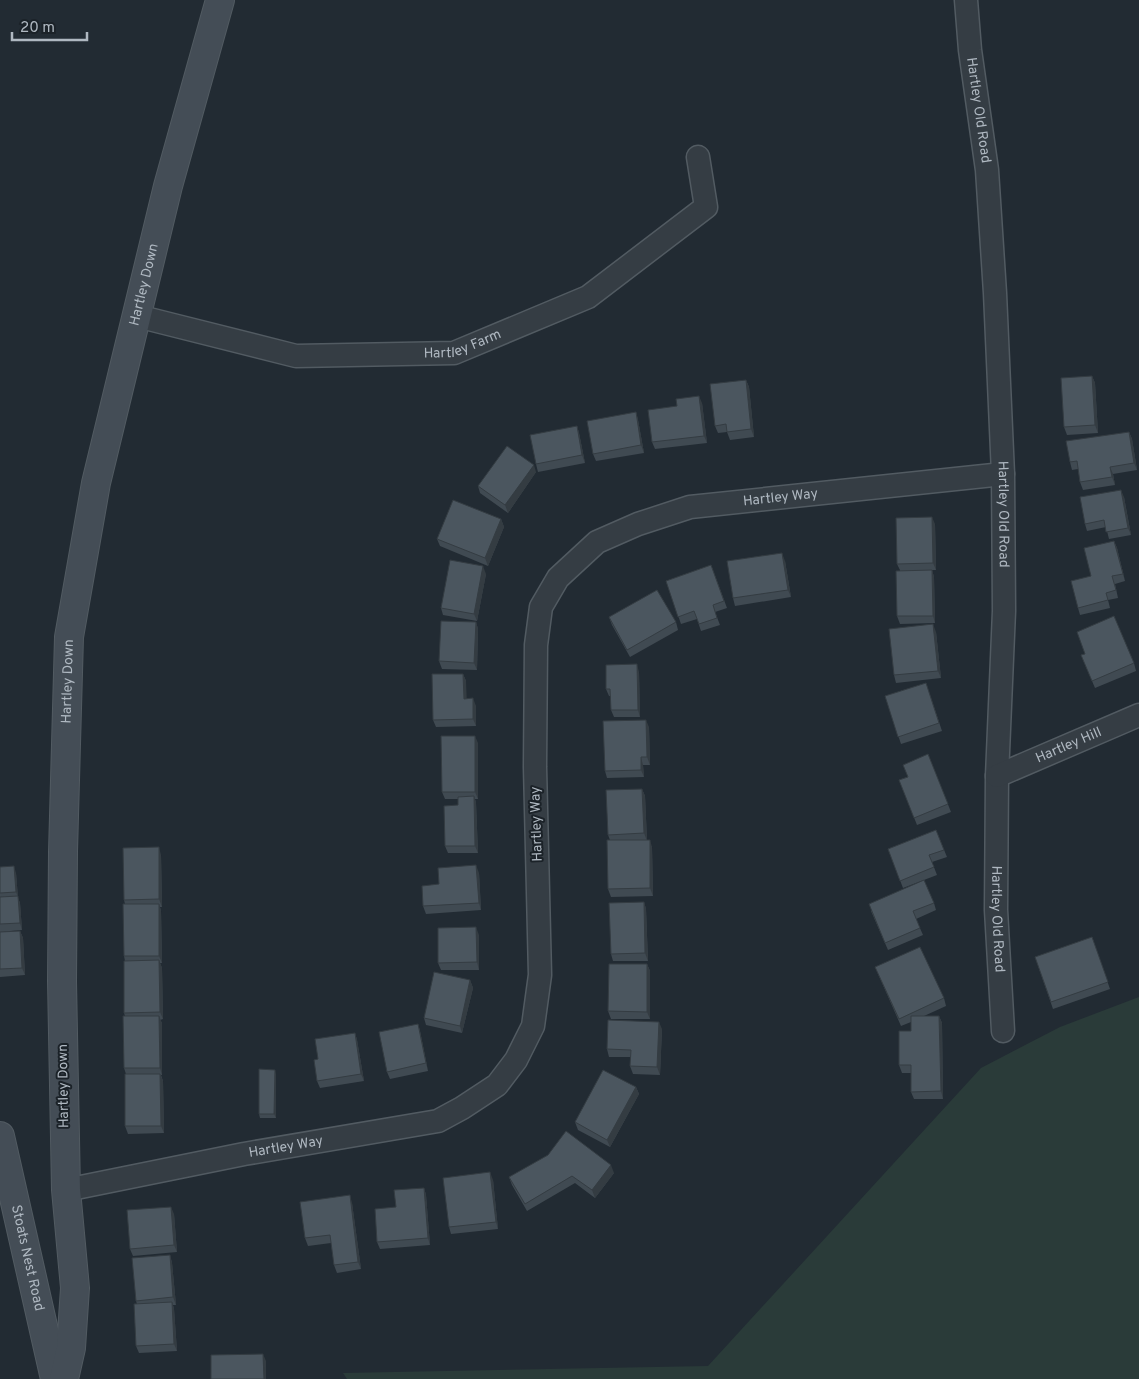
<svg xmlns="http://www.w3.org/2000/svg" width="1139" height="1379" viewBox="0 0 1139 1379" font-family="Overpass,sans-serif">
	<rect width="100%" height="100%" fill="#222b33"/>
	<path fill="#2a3b39" d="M1139,997V1379H347L343,1373L708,1366L981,1068L1060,1027Z"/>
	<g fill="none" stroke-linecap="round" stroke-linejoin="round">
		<defs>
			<g id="street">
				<path id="s1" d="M966,0L970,50L987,170L995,293L1003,474L1004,611L997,776L996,910L1003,1031"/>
				<path id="s2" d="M137,316L296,356L454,353L588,297L706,207L698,157"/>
				<path id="s3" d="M997,776L1139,715"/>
				<path id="s4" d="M66,1190L244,1154L438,1121L462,1108L497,1085L516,1060L533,1026L540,975L535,767L536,645L541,607L558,578L597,542L638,524L690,507L1003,474"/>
			</g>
			<g id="secondary">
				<path id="s5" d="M0,1136L55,1379"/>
				<path id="s6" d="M64,1379L71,1348L75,1288L66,1190L62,981L63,852L69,637L96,483L168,186L220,0"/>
			</g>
		</defs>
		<use href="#street" stroke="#525b62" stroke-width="25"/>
		<use href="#secondary" stroke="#525b62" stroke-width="30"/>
		<use href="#street" stroke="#353d44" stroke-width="22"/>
		<use href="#secondary" stroke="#444d56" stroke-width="28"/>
	</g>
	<path fill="#404a52" d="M1092,376L1095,383L1098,433L1067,435L1064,427Z
		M746,380L749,387L754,437L730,440L727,432L718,433L715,426Z
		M702,403L707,443L655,449L652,442Z
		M636,412L638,420L644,453L596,461L593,454Z
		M577,426L579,433L585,463L538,472L536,464Z
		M1129,432L1132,439L1137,470L1113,474L1115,485L1083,490L1080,482L1078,469L1072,470L1070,462Z
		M536,472L508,513L480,493L478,486Z
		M1124,497L1131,535L1109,539L1106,527L1087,531L1085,524Z
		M501,519L504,527L488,566L440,546L437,539Z
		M935,524L936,570H932L934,577L935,623L900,624L897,616L900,570L897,564Z
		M1114,541L1117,548L1125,581L1115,584L1118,598L1108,600L1110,608L1080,615L1078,608L1091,576Z
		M785,561L791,597L735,606L733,598Z
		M711,565L727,608L715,612L720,625L701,631L697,619L681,624L666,581Z
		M486,574L477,621L443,615L441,608Z
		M609,617L676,622L678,630L630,657L612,625Z
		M476,622L478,629L477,670L442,669L439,661Z
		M936,632L941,678L896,683L894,675Z
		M1085,654L1134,663L1136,671L1095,688L1081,655Z
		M639,672L640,717H614L611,710V696H609L606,689Z
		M463,674L466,681V699L476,706V726L436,727L433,720Z
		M926,683L942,731L901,744L885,696Z
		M649,727L650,765H643L644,777L607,778L605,771Z
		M478,743V799H475L476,803L478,853H448L445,846L458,805V799H445L442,792Z
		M928,754L951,812L917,825L899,780L907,777Z
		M642,789L645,796L647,840L652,847L653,896L611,897L608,889L610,840L608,835Z
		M936,830L947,857L932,862L937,875L903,888L888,849Z
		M161,855L162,907H160L161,911L162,963H160L162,968L163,1019L160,1020L162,1023V1075H161L163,1081L164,1133L128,1134L125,1126L126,1074L124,1068L125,1016L124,1013L125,961L124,956L125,904L124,900Z
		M0,867L16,873L18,898L20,903L22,930L0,932Z
		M479,873L481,910L426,914L423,906L439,884Z
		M644,902L646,909L648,961H613L611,954Z
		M934,903L936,910L916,919L923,935L888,950L871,911Z
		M20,931L23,938L25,975L0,977V932Z
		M479,935V970H441L438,963Z
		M1092,937L1110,989L1053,1009L1035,957Z
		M647,964L650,971V1019H611L608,1011Z
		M875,967L944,998L946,1006L924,1016H939L942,1023L943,1099H914L911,1092V1073H902L899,1065L911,1031V1022L901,1026Z
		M470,980L473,988L462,1033L426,1025L424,1018Z
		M418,1024L420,1031L428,1071L390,1079L387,1072Z
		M662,1029L660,1075L633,1074L630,1066V1057H609L607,1049Z
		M355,1033L357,1040L364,1081L320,1088L317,1081L318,1059Z
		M276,1074V1118H260L259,1114Z
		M636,1087L639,1094L610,1147L578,1130L575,1122Z
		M614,1173L595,1198L575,1183L527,1211L512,1185L509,1177Z
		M493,1180L498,1229L451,1234L449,1227Z
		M424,1188L426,1195L430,1245L380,1249L377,1242L396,1207Z
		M352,1203L361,1269L337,1273L334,1265L331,1243L308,1246L305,1238Z
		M174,1214L177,1252L133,1256L130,1249Z
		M170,1255L172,1263L176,1305H173L174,1309L177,1351L139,1353L136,1346L137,1304L136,1301Z"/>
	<path fill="#343c42" d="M1092,376L1095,383L1098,433L1095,425Z
		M746,380L749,387L754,437L751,429Z
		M699,396L702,403L707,443L704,436Z
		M636,412L638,420L644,453L641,445Z
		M577,426L579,433L585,463L582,455Z
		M1129,432L1132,439L1137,470L1134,463Z
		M534,465L536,472L508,513L505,505Z
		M1110,467L1113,474L1115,485L1112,477Z
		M1121,490L1124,497L1131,535L1128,528Z
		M932,517L935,524L936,570L933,563Z
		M501,519L504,527L488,566L485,558Z
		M1114,541L1117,548L1125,581L1123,574Z
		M782,553L785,561L791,597L788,590Z
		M483,566L486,574L477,621L474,614Z
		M932,570L934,577L935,623L933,616Z
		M476,622L478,629L477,670L474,663Z
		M933,624L936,632L941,678L938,671Z
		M637,664L639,672L640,717L638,710Z
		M463,674L466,681L467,706L464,699Z
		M473,698L476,706V726L473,719Z
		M646,720L649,727L650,765L647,757Z
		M475,736L478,743V799L475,792Z
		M641,757L643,765L644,777L641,770Z
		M642,789L645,796L647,841L644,833Z
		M474,796L476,803L478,853L475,846Z
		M650,840L652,847L653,896L650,888Z
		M159,847L161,855L162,907L159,899Z
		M476,865L479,873L481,910L479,903Z
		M14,866L16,873L18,898L20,903L22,930L20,923L18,897L16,892Z
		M644,902L646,909L648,961L645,953Z
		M159,904L161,911L162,963L159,956Z
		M476,927L479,935V970L477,962Z
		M20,931L23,938L25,975L22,968Z
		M159,960L162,968L163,1019L160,1012Z
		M647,964L650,971V1019L647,1012Z
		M470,980L473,988L462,1033L460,1026Z
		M159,1016L162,1023V1075L160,1068Z
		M939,1016L942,1023L943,1099L941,1091Z
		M659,1022L662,1029L660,1075L657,1067Z
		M418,1024L420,1031L428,1071L426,1063Z
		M355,1033L357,1040L364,1081L361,1074Z
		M275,1070L276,1074V1118L274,1114Z
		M160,1074L163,1081L164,1133L161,1126Z
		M636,1087L639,1094L610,1147L607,1140Z
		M611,1165L614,1173L595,1198L592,1190Z
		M490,1172L493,1180L498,1229L496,1222Z
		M424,1188L426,1195L430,1245L428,1238Z
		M350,1195L352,1203L361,1269L358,1262Z
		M171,1207L174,1214L177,1252L174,1245Z
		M170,1255L172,1263L176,1305L173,1297Z
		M172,1302L174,1309L177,1351L174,1344Z
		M263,1354L266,1361V1379H264Z"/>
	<path fill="#4b565f" stroke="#343c42" d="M1092,376L1095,425L1064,427L1061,378Z
		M746,380L751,429L727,432L726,424L715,426L710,384Z
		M699,396L704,436L652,442L648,410L677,406L676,399Z
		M636,412L641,445L593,454L587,421Z
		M577,426L582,455L536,464L530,435Z
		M1129,432L1134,463L1110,467L1112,477L1080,482L1077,461L1070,462L1066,441Z
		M507,446L534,465L505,505L478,486Z
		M1121,490L1128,528L1106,532L1104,520L1085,524L1080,497Z
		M453,500L501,519L485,558L437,539Z
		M932,517L933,563L897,564L896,518Z
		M1114,541L1123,574L1112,576L1116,590L1106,593L1108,600L1078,608L1071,581L1091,576L1084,548Z
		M782,553L788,590L733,598L727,561Z
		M450,560L483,566L474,614L441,608Z
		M711,565L724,601L713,605L717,618L699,624L694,611L678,617L666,581Z
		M932,570L933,616H897L896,571Z
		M657,590L676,622L627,650L609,617Z
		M1114,616L1134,663L1092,681L1081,655L1085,654L1077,632Z
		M441,621L476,622L474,663L439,661Z
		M933,624L938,671L894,675L889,629Z
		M637,664L638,710H611L610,689H606V665Z
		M432,674H463L464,699L473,698V719L433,720Z
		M926,683L939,723L898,737L885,696Z
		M646,720L647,757H641V770L605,771L603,721Z
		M441,736H475V792H442Z
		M928,754L948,804L914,818L899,780L908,777L903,765Z
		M642,789L644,833L608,835L606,790Z
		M474,796L475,846H445L444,806L458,805V797Z
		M936,830L944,850L929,855L934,867L900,881L888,849Z
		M607,840H650V888L608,889Z
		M159,847V899L124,900L123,848Z
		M476,865L479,903L423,906L422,886L439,884L438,868Z
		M14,866L16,892L0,893V867Z
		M924,880L934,903L913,911L920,928L885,943L869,904Z
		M18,896L20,923L0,924V897Z
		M644,902L645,953L611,954L609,903Z
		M123,904H159V956H124Z
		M476,927L477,962L438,963V928Z
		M20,931L22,968L0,969V932Z
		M1092,937L1108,982L1051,1002L1035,957Z
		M920,947L944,998L899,1019L875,967Z
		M159,960L160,1012L124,1013V961Z
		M609,964H647V1012L608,1011Z
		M434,972L470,980L460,1026L424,1018Z
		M123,1016H159L160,1068H124Z
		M911,1016H939L941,1091L911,1092V1065H899V1031H911Z
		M608,1020L659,1022L657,1067L630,1066L631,1050L607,1049Z
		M418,1024L426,1063L387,1072L379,1032Z
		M355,1033L361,1074L317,1081L314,1060L318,1059L315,1039Z
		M259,1069L275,1070L274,1114H259Z
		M603,1070L636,1087L607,1140L575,1122Z
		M125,1074H160L161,1126H125Z
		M566,1131L611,1165L592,1190L572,1176L525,1204L509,1177L548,1155Z
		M490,1172L496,1222L449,1227L443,1178Z
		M424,1188L428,1238L377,1242L375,1209L396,1207L394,1190Z
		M350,1195L358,1262L334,1265L330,1235L305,1238L300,1202Z
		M171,1207L174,1245L130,1249L127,1210Z
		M170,1255L173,1297L136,1301L132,1258Z
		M172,1302L174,1344L136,1346L134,1304Z
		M263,1354L264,1379H211V1355Z"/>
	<g text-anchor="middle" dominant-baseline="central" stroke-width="4" stroke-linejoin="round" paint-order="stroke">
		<g font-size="14" fill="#afb8c1" stroke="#1b2228">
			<text stroke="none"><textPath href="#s1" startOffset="111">Hartley Old Road</textPath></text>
			<text stroke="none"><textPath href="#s6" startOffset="1104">Hartley Down</textPath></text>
			<text stroke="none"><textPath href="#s2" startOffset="332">Hartley Farm</textPath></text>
			<text stroke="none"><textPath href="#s4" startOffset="1214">Hartley Way</textPath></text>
			<text stroke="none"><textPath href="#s1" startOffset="516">Hartley Old Road</textPath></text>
			<text stroke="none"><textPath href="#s6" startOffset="699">Hartley Down</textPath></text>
			<text stroke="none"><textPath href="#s3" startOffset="78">Hartley Hill</textPath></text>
			<text transform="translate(537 824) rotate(-92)">Hartley Way</text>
			<text stroke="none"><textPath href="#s1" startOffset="921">Hartley Old Road</textPath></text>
			<text transform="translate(64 1086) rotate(-91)">Hartley Down</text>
			<text stroke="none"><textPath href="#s4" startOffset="224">Hartley Way</textPath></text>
			<text stroke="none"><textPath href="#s5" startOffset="125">Stoats Nest Road</textPath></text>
		</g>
	</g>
	<path d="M12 32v8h75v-8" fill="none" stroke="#afb8c1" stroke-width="2.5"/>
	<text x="20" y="32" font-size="15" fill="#afb8c1" stroke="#1b2228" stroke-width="4" paint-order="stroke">20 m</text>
</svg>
